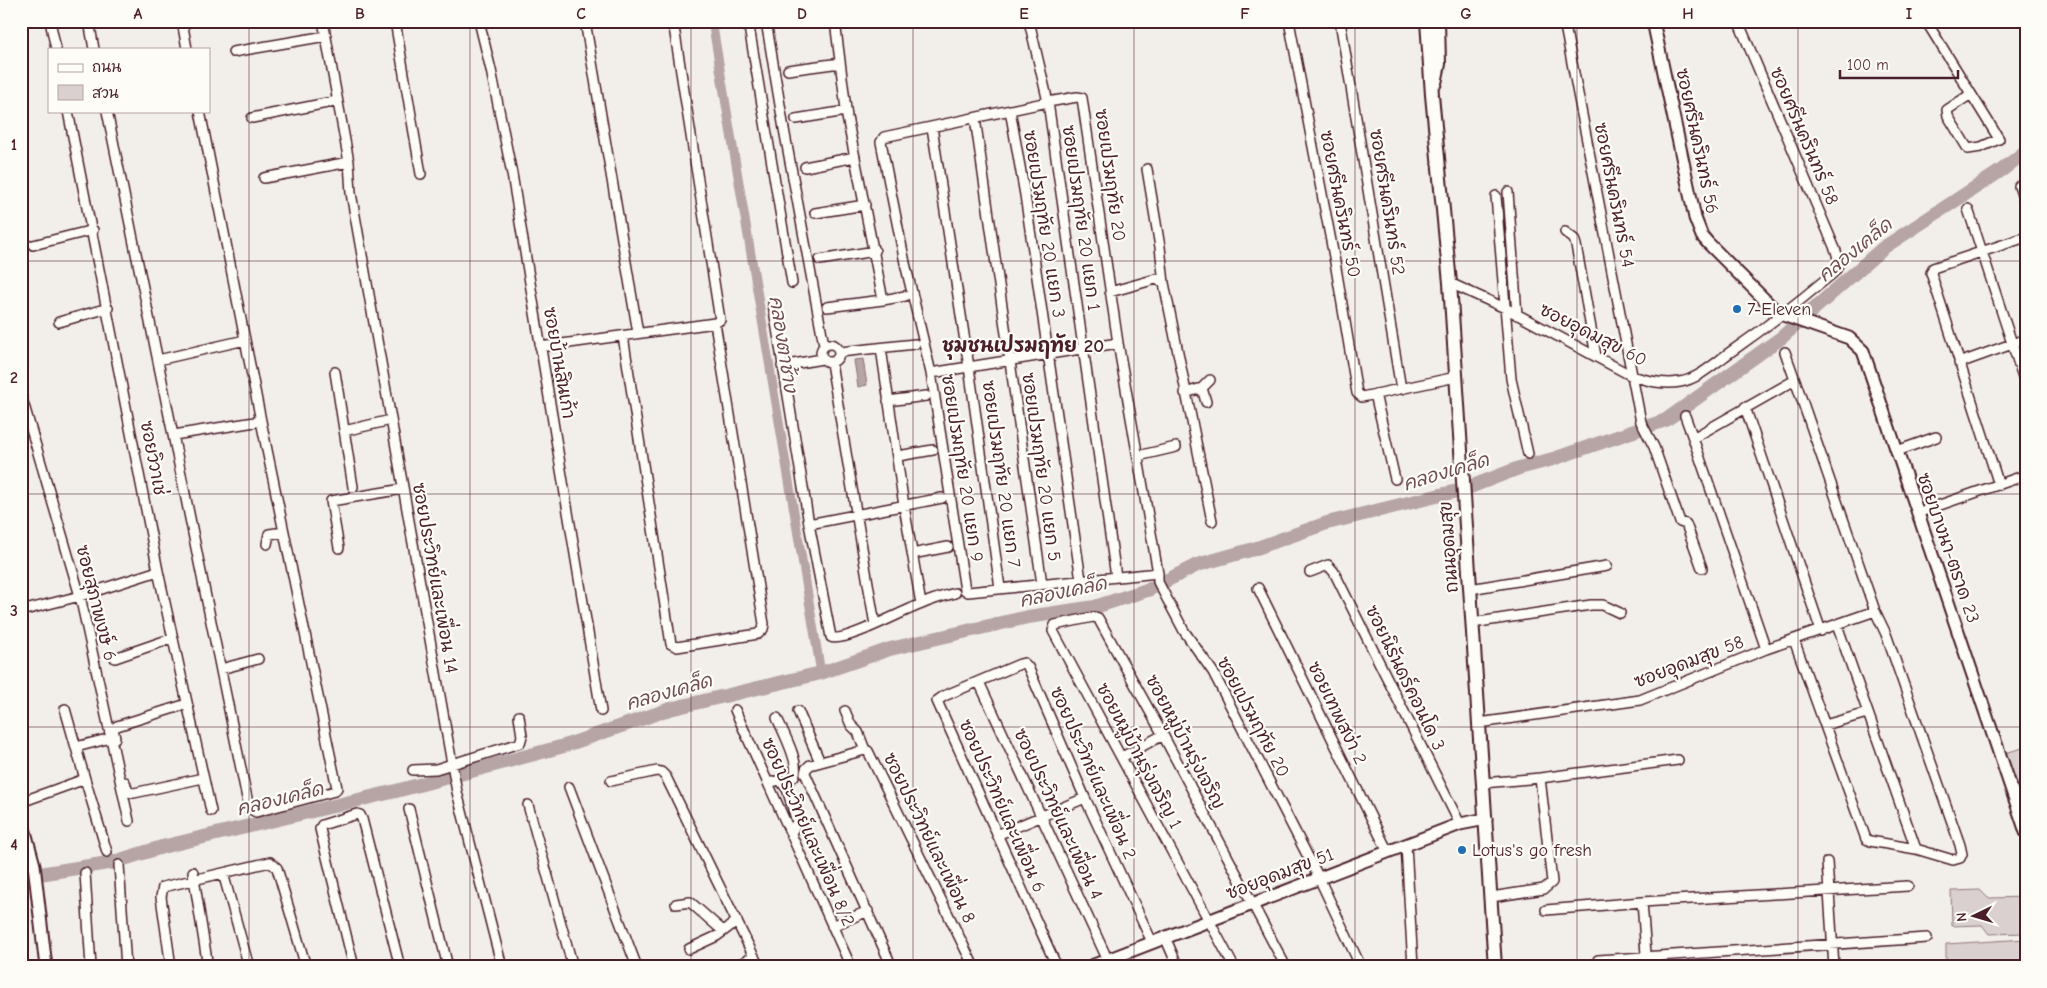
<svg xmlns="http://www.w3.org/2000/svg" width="2047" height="988" viewBox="0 0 2047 988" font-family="'Comic Neue','Playpen Sans Thai',sans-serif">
	<rect width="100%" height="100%" fill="#f2efeb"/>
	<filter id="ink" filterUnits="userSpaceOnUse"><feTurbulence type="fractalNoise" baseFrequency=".02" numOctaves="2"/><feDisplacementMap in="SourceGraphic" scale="10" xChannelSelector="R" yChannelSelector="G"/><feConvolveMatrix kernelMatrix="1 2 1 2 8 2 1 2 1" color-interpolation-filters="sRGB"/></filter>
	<g filter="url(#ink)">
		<path fill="#d9d0cf" stroke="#92787d" d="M2026,747V780L2016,783L2005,753Z
			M1980,890L1988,898L2026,897V933L1989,934L1982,925L1952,926L1951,891Z
			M2026,939V967H1946V944Z"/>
		<path fill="#b7a5a6" stroke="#8b6f75" d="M863,359L867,385L858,387L854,360Z"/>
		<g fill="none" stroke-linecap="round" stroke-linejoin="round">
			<path stroke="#b7a5a6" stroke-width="9" d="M712,21L821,673"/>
			<path stroke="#b7a5a6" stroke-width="14" d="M21,877L114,862L162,847L396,791L490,766L564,746L670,709L821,673L890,649L1028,617L1095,607L1150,589L1197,565L1254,549L1327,523L1465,489L1519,468L1553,459L1666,420L1781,338L1883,248L2002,170L2026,151"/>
			<defs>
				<path id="minor" d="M50,21L56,49
					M89,21L94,49
					M182,21L187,49
					M323,21L349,162L351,193L457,792L502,967
					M395,21L421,174
					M479,21L491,70L512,174L601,711
					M585,21L638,333
					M748,21L792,283
					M766,21L784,129L824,345
					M1029,21L1048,102L1116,577
					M1289,21L1335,262L1357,393L1362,397L1456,377
					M1340,21L1401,389
					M1564,21L1641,422L1654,447L1680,522L1686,524L1702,568
					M1926,21L1999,139L1981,147L1968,149L1948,116L1947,110L1971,94
					M782,22L786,21
					M233,52L326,36
					M788,70L840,63
					M1010,110L1025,195L1081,580
					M68,111L158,571L211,811
					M107,111L249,808L256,812L335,791L337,788L261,421L200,111
					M252,118L337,101
					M975,118L1042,584
					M796,119L846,111
					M932,127L969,367L1000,588
					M805,167L855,157
					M1147,169L1160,247L1164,283
					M264,178L349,162
					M2019,186L2026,207
					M1508,192L1517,315
					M1496,196L1511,379L1528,454
					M1968,209L2026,386
					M815,213L865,205
					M1565,232L1574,239L1576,245L1596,356
					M33,245L93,230
					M820,260L875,251
					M1450,283L1507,309L1632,376C1648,381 1664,385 1680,382C1698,379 1715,363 1729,353C1765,328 1799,302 1832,274C1840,267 1839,261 1836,251L1738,21
					M1110,292L1156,279L1164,283L1212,521
					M883,300L905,296
					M773,304L809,524L831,637C843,644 906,609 922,604C933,599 944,596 955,593
					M827,307L883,300L847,117L835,21
					M59,322L108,308
					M623,336L671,644L677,647L758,634L763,629L764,624L715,323
					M821 353a9 9 0 1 1 18 0a9 9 0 1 1-18 0Z
					M540,347L715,323L720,320L673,21
					M881,348L904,506L921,604
					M840,352L915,344
					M1785,352L1795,380
					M158,360L245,340
					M831,363L875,625
					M1959,363L2026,339
					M782,366L822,359
					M335,372L353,487
					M931,373L1118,343
					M1202,388L1206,402
					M1185,393L1202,388L1210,380
					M1375,394L1395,479
					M21,395L80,596L129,821
					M888,401L926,396
					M1745,407L1821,631
					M1685,416L1693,438
					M344,431L391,420
					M174,435L261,421
					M1897,451L1936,437
					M898,456L933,450
					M1138,456L1176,447
					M1999,485L1931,273L1933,268L2026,237
					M1917,513L2026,475
					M809,524L942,498
					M267,544L269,534L284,532
					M339,548L331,501L403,489
					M912,554L948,547
					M1310,572L1328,565L1334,572L1460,824
					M1158,573L968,592L965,590L931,373L905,263L881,142L884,137L1048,102L1077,97L1082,98L1118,343L1158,573V582L1184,631L1213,672L1319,878L1361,967
					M1258,588L1388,852
					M1470,589L1607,566
					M21,611L80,596L158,571
					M1472,623L1591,605H1603L1620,613
					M1837,625L1916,849
					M1766,649L1693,438L1795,380L1875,611L1886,634L1960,845L1962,854L1960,858L1953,860L1916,849L1870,841L1866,839L1794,640
					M115,658L173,638
					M221,669L258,659
					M979,682L1111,967
					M735,710L851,967
					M798,711L820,762
					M845,711L851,725L858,732L865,750
					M777,718C782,730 801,764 794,776C792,779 787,782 785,784
					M1479,723L1640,700L1766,649L1875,611
					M1825,725L1867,713
					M115,738L113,729L117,726L187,704
					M76,747L111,738
					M1122,757L1163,735
					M413,770L436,769L520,743L522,736L519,716
					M1540,778L1678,760
					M85,779L107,852
					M611,781L657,771L661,772L666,777L759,967
					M125,782L128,792L134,793L203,778
					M768,783L780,780L787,789L797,822L791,833
					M1483,783L1540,778L1552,882L1544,889L1491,897
					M569,787L637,967
					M21,802L85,779L65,709
					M528,805L573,967
					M409,809L448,967
					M997,835L1085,798
					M1406,845L1413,967
					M1827,862L1834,967
					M119,865L126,967
					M193,872L208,967
					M85,873L91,967
					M223,873L249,967
					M1642,902L1908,886
					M676,904L690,902L723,931
					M1546,910L1642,902L1647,967
					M832,926L868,911
					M1165,937L1178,967
					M689,949L717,936L737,921
					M1598,960L1927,938
					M171,967L161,897L163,887L270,862L277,868L306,967
					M354,967L320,829L322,825L357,814L360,815L362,819L400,967
					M735,967L754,956
					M892,967L805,773L806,769L810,765L865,750L868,751L974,967
					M1057,967L937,701L944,696L1020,664L1024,663L1028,667L1085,798L1152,942
					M1234,967L1053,631L1055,625L1093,617L1098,618L1163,735L1286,967"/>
				<path id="tertiary" d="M1653,21L1695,218L1702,236L1708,243L1774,309L1783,315L1849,338L1863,351L2026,832
					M21,817L34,865L46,967
					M1089,967L1460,824L1486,819"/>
				<path id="secondary" d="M1427,21L1432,95L1450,283L1495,967
					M1435,83L1439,64L1438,21"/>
			</defs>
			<use href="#minor" stroke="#4a1f2b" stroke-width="12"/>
			<use href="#tertiary" stroke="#4a1f2b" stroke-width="15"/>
			<use href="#secondary" stroke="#4a1f2b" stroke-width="16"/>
			<use href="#minor" stroke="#fdfcf7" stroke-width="9"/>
			<use href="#tertiary" stroke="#fdfcf7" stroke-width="11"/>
			<use href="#secondary" stroke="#fdfcf7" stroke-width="12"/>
		</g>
	</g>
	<path fill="none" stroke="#4a1f2b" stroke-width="1" stroke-opacity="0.55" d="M249,21V967M470,21V967M691,21V967M913,21V967M1134,21V967M1355,21V967M1577,21V967M1798,21V967M21,261H2026M21,494H2026M21,727H2026"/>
	<g fill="#1f6fb2" stroke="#fdfcf7" stroke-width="2">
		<circle cx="1737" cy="309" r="5"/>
		<circle cx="1462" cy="850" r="5"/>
	</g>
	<g text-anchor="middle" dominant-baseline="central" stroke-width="4.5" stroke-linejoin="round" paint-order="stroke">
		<g font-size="18" fill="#4a1f2b" stroke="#fdfcf7">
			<text transform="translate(1804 136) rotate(67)">ซอยศรีนครินทร์ 58</text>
			<text transform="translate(1697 141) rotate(78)">ซอยศรีนครินทร์ 56</text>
			<text transform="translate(1110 175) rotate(82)">ซอยเปรมฤทัย 20</text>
			<text transform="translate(1614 195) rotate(79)">ซอยศรีนครินทร์ 54</text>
			<text transform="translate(1387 202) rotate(81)">ซอยศรีนครินทร์ 52</text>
			<text transform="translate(1340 204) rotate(79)">ซอยศรีนครินทร์ 50</text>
			<text transform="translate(1081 218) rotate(82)">ซอยเปรมฤทัย 20 แยก 1</text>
			<text transform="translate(1044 224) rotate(81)">ซอยเปรมฤทัย 20 แยก 3</text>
			<text transform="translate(1593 335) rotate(27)">ซอยอุดมสุข 60</text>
			<text transform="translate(559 363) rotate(80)">ซอยบ้านสินเก้า</text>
			<text transform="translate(153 458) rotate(79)">ซอยวิวาเช่</text>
			<text transform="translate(1041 467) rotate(82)">ซอยเปรมฤทัย 20 แยก 5</text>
			<text transform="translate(962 468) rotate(81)">ซอยเปรมฤทัย 20 แยก 9</text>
			<text transform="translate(1001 474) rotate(82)">ซอยเปรมฤทัย 20 แยก 7</text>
			<text transform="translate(1449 547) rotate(-94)">ถนนอุดมสุข</text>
			<text transform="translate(1948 548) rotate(71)">ซอยบางนา-ตราด 23</text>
			<text transform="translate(435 578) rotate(80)">ซอยประวิทย์และเพื่อน 14</text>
			<text transform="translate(96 603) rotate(76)">ซอยสุภาพงษ์ 6</text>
			<text transform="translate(1689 662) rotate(-21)">ซอยอุดมสุข 58</text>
			<text transform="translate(1405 678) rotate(64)">ซอยนิรันดร์คอนโด 3</text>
			<text transform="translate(1337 713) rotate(64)">ซอยเทพสง่า 2</text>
			<text transform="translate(1253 717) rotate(62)">ซอยเปรมฤทัย 20</text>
			<text transform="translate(1185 742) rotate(62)">ซอยหมู่บ้านรุ่งเจริญ</text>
			<text transform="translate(1139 756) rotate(62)">ซอยหมู่บ้านรุ่งเจริญ 1</text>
			<text transform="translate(1093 773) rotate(66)">ซอยประวิทย์และเพื่อน 2</text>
			<text transform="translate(1002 806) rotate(66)">ซอยประวิทย์และเพื่อน 6</text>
			<text transform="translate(1058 814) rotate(65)">ซอยประวิทย์และเพื่อน 4</text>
			<text transform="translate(808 832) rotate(66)">ซอยประวิทย์และเพื่อน 8/2</text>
			<text transform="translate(929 838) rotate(64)">ซอยประวิทย์และเพื่อน 8</text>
			<text transform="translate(1280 874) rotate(-21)">ซอยอุดมสุข 51</text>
		</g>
		<g font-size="18" fill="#4a1f2b" stroke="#fdfcf7" text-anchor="start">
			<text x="1747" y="309">7-Eleven</text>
			<text x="1472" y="850">Lotus's go fresh</text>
		</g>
		<g font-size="19" font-style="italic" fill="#704e56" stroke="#fdfcf7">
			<text transform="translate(1855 250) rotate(-39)">คลองเคล็ด</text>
			<text transform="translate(783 344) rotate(81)">คลองตาช้าง</text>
			<text transform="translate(1446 472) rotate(-17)">คลองเคล็ด</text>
			<text transform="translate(1063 592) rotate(-12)">คลองเคล็ด</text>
			<text transform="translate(669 692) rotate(-16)">คลองเคล็ด</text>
			<text transform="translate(280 799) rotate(-14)">คลองเคล็ด</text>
		</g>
		<g font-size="19" font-weight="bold" fill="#4a1f2b" stroke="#fdfcf7">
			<text x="1023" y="346">ชุมชนเปรมฤทัย 20</text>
		</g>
	</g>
	<rect width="2047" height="988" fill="none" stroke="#fdfcf7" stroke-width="55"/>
	<rect x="48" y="48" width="162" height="65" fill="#fdfcf7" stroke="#b5a4a5"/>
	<rect x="58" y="64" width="25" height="8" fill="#fdfcf7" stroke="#b5a4a5"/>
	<text x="92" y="72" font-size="15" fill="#4a1f2b">ถนน</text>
	<rect x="58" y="85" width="25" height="15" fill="#d9d0cf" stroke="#b5a4a5"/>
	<text x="92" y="98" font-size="15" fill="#4a1f2b">สวน</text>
	<g transform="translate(1974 916) rotate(265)" stroke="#fdfcf7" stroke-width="4" paint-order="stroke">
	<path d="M0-4L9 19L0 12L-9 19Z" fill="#4a1f2b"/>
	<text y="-8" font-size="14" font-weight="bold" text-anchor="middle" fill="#4a1f2b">N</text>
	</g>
	<path d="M1840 70v8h118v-8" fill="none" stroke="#4a1f2b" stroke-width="2.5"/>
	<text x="1847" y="70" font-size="15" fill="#4a1f2b" stroke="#fdfcf7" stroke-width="4" paint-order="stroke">100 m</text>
	<rect x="28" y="28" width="1992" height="932" fill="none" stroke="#4a1f2b" stroke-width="2"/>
	<g font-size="16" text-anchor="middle" font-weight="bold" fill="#4a1f2b">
		<text x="138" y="19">A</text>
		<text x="360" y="19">B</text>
		<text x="581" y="19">C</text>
		<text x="802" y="19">D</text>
		<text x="1024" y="19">E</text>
		<text x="1245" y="19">F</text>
		<text x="1466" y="19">G</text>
		<text x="1688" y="19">H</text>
		<text x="1909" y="19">I</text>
		<text x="14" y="150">1</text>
		<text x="14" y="383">2</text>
		<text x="14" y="616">3</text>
		<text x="14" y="850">4</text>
	</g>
</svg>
